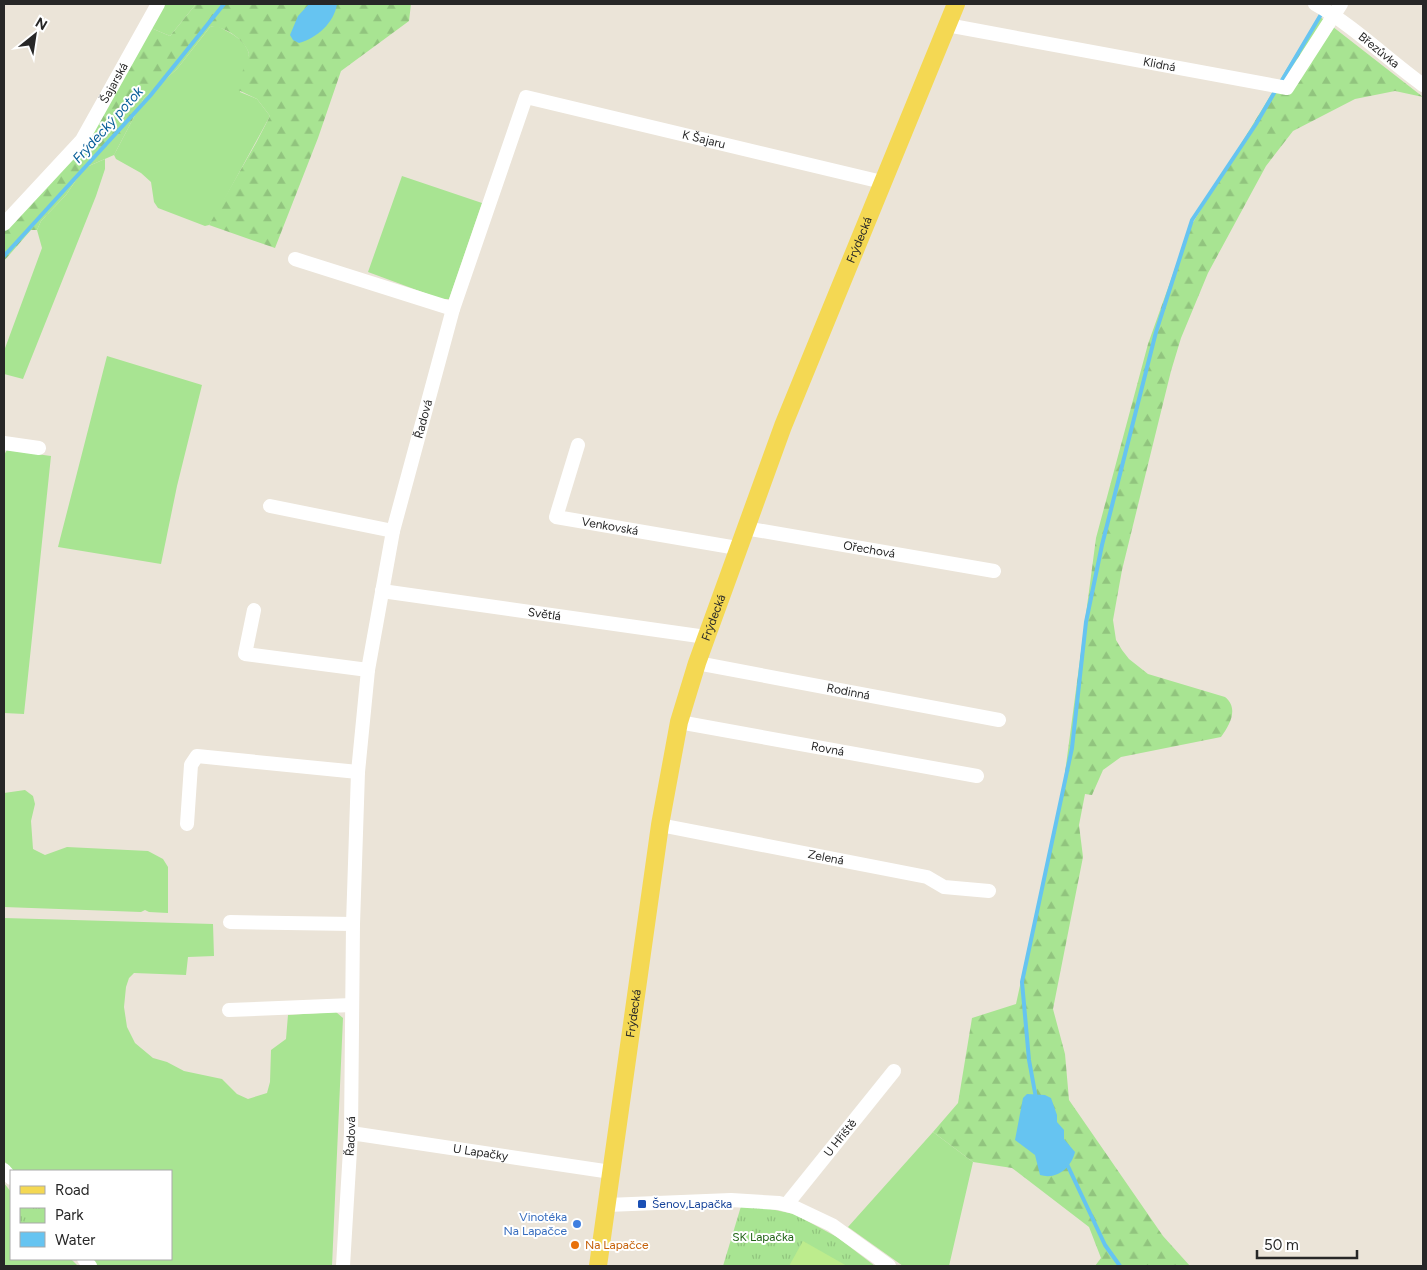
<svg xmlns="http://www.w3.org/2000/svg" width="1427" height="1270" viewBox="0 0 1427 1270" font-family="Figtree,sans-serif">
	<defs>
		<pattern id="forest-firs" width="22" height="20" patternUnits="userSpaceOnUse" patternTransform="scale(1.25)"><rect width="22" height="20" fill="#a8e492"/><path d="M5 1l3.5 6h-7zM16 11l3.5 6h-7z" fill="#91c47e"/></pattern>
		<pattern id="park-tufts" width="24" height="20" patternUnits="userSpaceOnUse" patternTransform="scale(1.25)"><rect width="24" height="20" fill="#a8e492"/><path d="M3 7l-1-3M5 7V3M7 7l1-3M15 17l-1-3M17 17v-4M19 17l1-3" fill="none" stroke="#91c47e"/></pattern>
	</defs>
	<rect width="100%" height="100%" fill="#ebe4d8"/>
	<path fill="#a8e492" d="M164,4H196L170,36L151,28Z
		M217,26C229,32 246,40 249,54L240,92L257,99L270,116L217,213L209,225L205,226L158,208L154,202L151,182L141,173L116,159L114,155L144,98L177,69L210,27Z
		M105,159V169L96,196L23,379L4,374V351L42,248L37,230L41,221L66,195L84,168Z
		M402,176L482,203L449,299H441L368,272Z
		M107,356L202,385L177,486L161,564L58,547Z
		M7,450L51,456L24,714L4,713V455Z
		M25,790L33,796L35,804L31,821L33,849L45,855L67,847L148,851L163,859L168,867V913L149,912L145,910L141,912L4,907V793Z
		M4,918L213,924L214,956L188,957L186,975L134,973L129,978L126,987L124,1007L127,1027L135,1043L153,1058L167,1062L184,1071L222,1079L237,1094L248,1099L267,1093L270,1082L271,1050L286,1039L288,1015L336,1012L343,1018L332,1266H97L91,1259H171V1171H13L4,1161Z
		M933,1132L973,1162L949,1266H903L848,1227Z
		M4,1183L11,1192V1259H71L78,1266H4Z"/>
	<path fill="url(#forest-firs)" d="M196,4H411L409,21L341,71L318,138L275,248L209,225L256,143L270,116L257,99L236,89L249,54C246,41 224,25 210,27L177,69L144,98L114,155L84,168L66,195L41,221L37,230H31L4,261V229L86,141L151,28L170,36Z
		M1319,16L1423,97L1395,91L1355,99L1293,131L1266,166L1208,273L1181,338L1171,371L1122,570L1113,620L1116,640L1122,650L1129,659L1148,674L1225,697C1239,708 1230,725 1221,737L1121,757L1103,770L1092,795L1085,794L1079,825L1083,857L1053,1009L1065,1054L1069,1100L1163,1236L1190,1266H1095L1101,1258L1089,1227L1012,1168L973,1162L933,1132L958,1103L972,1018L1016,1004L1063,788L1096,538L1148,344L1189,229Z"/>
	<path fill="url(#park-tufts)" d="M742,1203L794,1214L837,1237L875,1266H723Z"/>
	<path fill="#bdec8d" d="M803,1241L847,1266H789Z"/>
	<path fill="#66c4f1" d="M309,4H337C334,23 317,38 299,43L293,40L290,35L298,16Z
		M1027,1094L1045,1095L1051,1098L1057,1115V1122L1064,1130V1139L1075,1152C1071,1168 1057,1180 1040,1175L1035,1155L1015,1140L1023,1098Z"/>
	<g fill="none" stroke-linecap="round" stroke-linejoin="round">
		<path stroke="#66c4f1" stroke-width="4" d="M1281,82L1323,11
			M4,256L150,96L224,4
			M1036,1098L1029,1060L1022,982L1072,748L1086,622L1102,545L1156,332L1192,220L1256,124L1277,88
			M1066,1162L1105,1245L1120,1266"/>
		<g stroke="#fff" stroke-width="14">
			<path id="s1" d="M1315,4C1354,26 1387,59 1423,85"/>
			<path id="s2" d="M947,25L1287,88L1341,4"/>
			<path id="s3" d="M4,224L82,140L158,4"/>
			<path d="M295,259L453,309"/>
			<path d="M4,443L39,448"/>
			<path id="s4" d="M578,445L556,517L737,548"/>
			<path d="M270,506L393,531"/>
			<path id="s5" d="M745,528L994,571"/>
			<path id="s6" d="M382,591L706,637"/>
			<path d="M254,610L245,654L368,670"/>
			<path id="s7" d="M697,663L999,720"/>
			<path id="s8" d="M679,722L977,776"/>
			<path d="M187,824L191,765L197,756L358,772"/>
			<path id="s9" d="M660,825L927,877L944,887L989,891"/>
			<path d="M230,922L353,924"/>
			<path d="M229,1010L352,1005"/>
			<path id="s10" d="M351,1133L611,1172"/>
			<path d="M4,1170L11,1178"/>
			<path id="s11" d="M787,1204L894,1071"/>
			<path d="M607,1205L731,1200L779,1203L794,1207L832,1225L889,1266"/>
			<path d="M84,1259L90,1266"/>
			<path id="s12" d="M343,1266L351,1133L353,924L358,772L368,670L393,531L453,309L526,97L882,182"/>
		</g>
		<path stroke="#f4d853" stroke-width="18" id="s13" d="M598,1266L660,825L679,722L697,663L783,426L956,4"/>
	</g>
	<rect fill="#1a4fb4" stroke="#fff" stroke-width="2" x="637" y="1199" width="10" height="10" rx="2.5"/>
	<circle fill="#3f7fe0" stroke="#fff" stroke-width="2" cx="577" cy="1224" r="5"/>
	<circle fill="#e8710a" stroke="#fff" stroke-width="2" cx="575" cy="1245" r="5"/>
	<g text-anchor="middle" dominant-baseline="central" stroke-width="4" stroke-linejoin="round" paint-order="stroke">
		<g font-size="12" fill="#272727" stroke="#fff">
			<text stroke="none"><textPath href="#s1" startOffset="79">Březůvka</textPath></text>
			<text stroke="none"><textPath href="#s2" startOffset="216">Klidná</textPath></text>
			<text stroke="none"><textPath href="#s3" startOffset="180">Šajarská</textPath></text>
			<text stroke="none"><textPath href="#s12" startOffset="1375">K Šajaru</textPath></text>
			<text stroke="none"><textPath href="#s13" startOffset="1065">Frýdecká</textPath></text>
			<text stroke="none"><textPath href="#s12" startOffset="854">Řadová</textPath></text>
			<text stroke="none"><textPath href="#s4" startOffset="130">Venkovská</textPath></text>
			<text stroke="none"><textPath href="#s5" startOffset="126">Ořechová</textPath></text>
			<text stroke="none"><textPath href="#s6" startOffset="164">Světlá</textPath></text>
			<text stroke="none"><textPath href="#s13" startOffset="660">Frýdecká</textPath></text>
			<text stroke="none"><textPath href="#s7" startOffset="154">Rodinná</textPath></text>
			<text stroke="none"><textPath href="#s8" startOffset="151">Rovná</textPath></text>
			<text stroke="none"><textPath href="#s9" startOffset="169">Zelená</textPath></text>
			<text stroke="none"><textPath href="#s13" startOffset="255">Frýdecká</textPath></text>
			<text stroke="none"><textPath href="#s12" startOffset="130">Řadová</textPath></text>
			<text stroke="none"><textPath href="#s11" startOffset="85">U Hřiště</textPath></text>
			<text stroke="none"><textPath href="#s10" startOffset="131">U Lapačky</textPath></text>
		</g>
		<g font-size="12" fill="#164399" stroke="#fff" text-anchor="start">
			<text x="652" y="1204">Šenov,Lapačka</text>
		</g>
		<g font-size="12" fill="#366cbe" stroke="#fff" text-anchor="end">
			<text x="567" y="1217">Vinotéka<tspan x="567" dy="14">Na Lapačce</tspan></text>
		</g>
		<g font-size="12" fill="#226417" stroke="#fff">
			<text x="763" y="1237">SK Lapačka</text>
		</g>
		<g font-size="12" fill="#c56008" stroke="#fff" text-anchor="start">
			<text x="585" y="1245">Na Lapačce</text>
		</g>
		<g font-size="14" font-style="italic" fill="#095f99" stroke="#fff">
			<text transform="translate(108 125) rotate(-48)">Frýdecký potok</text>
		</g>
	</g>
	<rect width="1427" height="1270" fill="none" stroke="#272727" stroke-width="10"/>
	<rect x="10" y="1170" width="162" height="90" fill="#ffffff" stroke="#a9a9a9"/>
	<rect x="20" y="1186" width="25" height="8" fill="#f4d853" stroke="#a9a9a9"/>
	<text x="55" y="1195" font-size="15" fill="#272727">Road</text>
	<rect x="20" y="1208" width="25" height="15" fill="url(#park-tufts)" stroke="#a9a9a9"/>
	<text x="55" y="1220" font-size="15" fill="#272727">Park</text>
	<rect x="20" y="1232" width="25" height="15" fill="#66c4f1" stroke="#a9a9a9"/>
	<text x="55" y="1245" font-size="15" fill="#272727">Water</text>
	<g transform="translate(35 35) rotate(30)" stroke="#ffffff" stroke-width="4" paint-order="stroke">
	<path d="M0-4L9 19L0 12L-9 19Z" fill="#272727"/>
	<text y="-8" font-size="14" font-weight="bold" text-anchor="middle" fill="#272727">N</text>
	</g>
	<path d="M1257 1250v8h100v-8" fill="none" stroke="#272727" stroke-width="2.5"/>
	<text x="1264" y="1250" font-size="15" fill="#272727" stroke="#ffffff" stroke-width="4" paint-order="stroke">50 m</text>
</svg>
